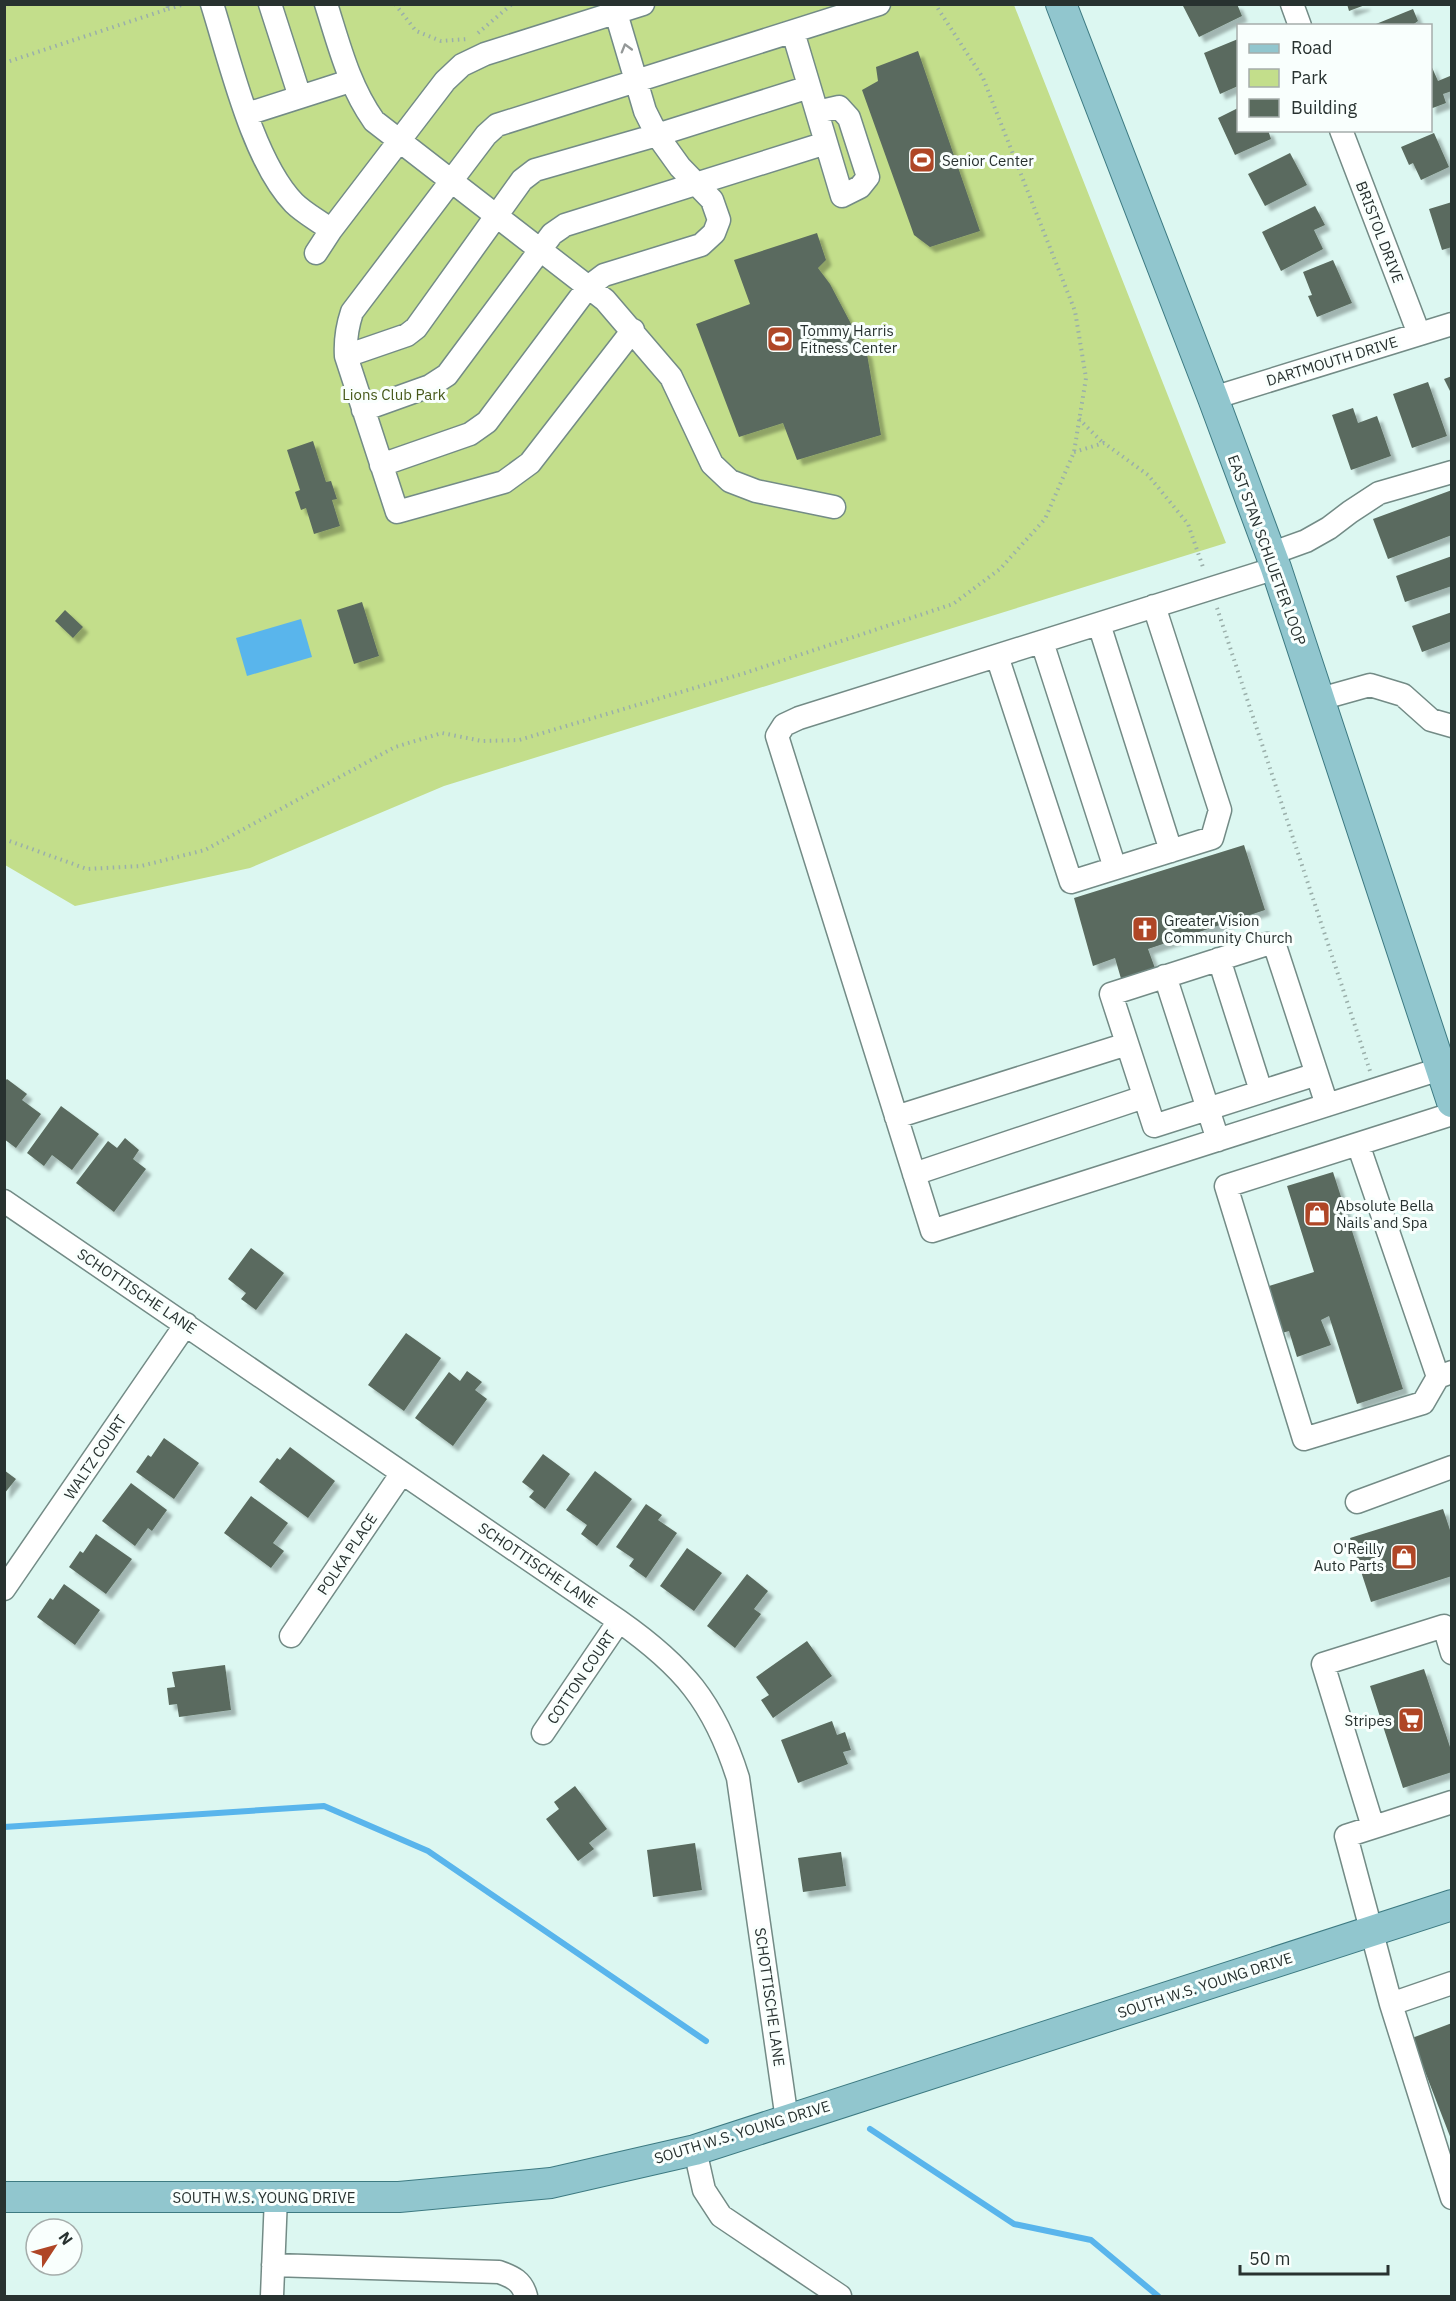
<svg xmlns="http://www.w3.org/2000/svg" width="1456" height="2301" viewBox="0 0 1456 2301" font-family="'IBM Plex Sans',sans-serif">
	<defs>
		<filter id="shadow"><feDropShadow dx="5.5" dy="5.5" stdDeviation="1.5" flood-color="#0004"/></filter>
	</defs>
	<rect width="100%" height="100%" fill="#dcf7f1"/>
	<path fill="#c3de8b" d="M5,5H1014L1226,543L444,786L250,868L75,906L5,865Z"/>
	<path fill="#59b5ec" d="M301,619L312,657L247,676L236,638Z"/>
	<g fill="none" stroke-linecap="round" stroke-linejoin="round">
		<path stroke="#59b5ec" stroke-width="6" d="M4,1827L324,1806L428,1851L706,2041
			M870,2129L1014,2224L1091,2240L1158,2296"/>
	</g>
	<path fill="#5a6b5e" filter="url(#shadow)" d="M1182,4H1237L1242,16L1199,37Z
		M1347,4H1365V5L1349,11Z
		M1413,9L1418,21L1411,26H1371Z
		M1238,39V86L1220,94L1204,53Z
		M918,51L980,231L930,247L914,235L862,90L878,81L876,67Z
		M1430,63L1438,81L1450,76L1452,79V91L1443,94L1446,103L1430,109Z
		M1238,108V130H1268L1271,139L1235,155L1218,118Z
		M1434,133L1449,167L1421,180L1413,163L1409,165L1401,147Z
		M1290,153L1307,185L1265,206L1248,174Z
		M1452,202V247L1442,250L1429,209Z
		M1315,206L1325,225L1314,230L1323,249L1281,271L1262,232Z
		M817,233L826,260L818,268L830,284L867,354L881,435L797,460L783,423L739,437L696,324L750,304L734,260Z
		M1333,260L1352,303L1317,317L1308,296L1312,295L1303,272Z
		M1452,376V395L1444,379Z
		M1428,382L1447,436L1412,448L1393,394Z
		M1353,408L1358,423L1377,416L1391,456L1351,470L1332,415Z
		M313,441L326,482L331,481L337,499L332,500L340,526L314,534L306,508L301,510L295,492L300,490L287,450Z
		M1452,490V535L1388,559L1373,519Z
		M1452,556V586L1405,602L1396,576Z
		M362,602L379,656L354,664L337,610Z
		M65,610L83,627L73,638L55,621Z
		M1452,612V641L1422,652L1412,626Z
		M1244,845L1265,910L1148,949L1156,971L1122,982L1115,958L1093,966L1074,898Z
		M7,1079L27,1094L22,1100L41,1114L16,1148L4,1139V1082Z
		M61,1106L99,1134L72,1170L52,1155L44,1166L27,1153Z
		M125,1138L139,1150L133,1159L146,1169L114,1212L76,1183L108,1141L117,1148Z
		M1333,1172L1403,1389L1357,1404L1329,1316L1321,1320L1331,1345L1297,1357L1289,1331L1282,1333L1269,1286L1314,1272L1287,1186Z
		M251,1248L284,1273L256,1310L241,1299L246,1293L228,1279Z
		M406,1333L441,1358L404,1411L368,1385Z
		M467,1371L482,1382L475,1390L487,1399L453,1446L415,1418L449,1372L460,1381Z
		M164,1438L199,1463L174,1499L136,1472L148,1455L151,1457Z
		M290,1447L335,1481L308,1518L259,1482L277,1458L280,1460Z
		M543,1454L570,1474L545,1509L529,1497L534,1491L522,1482Z
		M4,1470L16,1479L4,1494Z
		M595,1471L632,1499L597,1546L581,1534L587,1525L566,1510Z
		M131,1483L167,1510L152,1531L148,1528L135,1546L102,1521Z
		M251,1496L288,1523L273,1543L284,1551L271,1568L224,1533Z
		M646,1504L662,1515L658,1520L677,1533L646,1578L629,1566L634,1559L616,1547Z
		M1443,1509L1452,1536V1576L1371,1602L1350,1538Z
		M96,1534L132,1559L106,1594L69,1567L80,1551L83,1553Z
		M687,1548L722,1573L694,1611L660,1586Z
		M747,1574L768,1591L754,1609L761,1614L735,1648L707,1626Z
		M64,1584L100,1610L75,1645L37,1617L50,1598L53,1600Z
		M807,1641L832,1676L773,1718L761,1700L769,1695L756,1677Z
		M225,1665L231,1710L179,1717L177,1704L169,1705L167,1688L175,1687L172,1672Z
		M1424,1669L1452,1753V1772L1403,1788L1370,1686Z
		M832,1721L837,1735L845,1732L851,1750L843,1752L848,1764L798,1783L781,1740Z
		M575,1786L607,1829L589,1843L594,1849L578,1861L546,1819L559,1809L554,1802Z
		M695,1843L702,1890L653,1897L647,1850Z
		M841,1852L846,1886L803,1892L798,1858Z
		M1452,2023V2139H1451L1412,2038Z"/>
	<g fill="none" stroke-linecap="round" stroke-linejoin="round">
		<defs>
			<path id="minor" d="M212,4C230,61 253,161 294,203C304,213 319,221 331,230
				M270,4L300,97
				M326,4C339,45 349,86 374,121L605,300L671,377L712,464L730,481L756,491L834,507
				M1292,4L1300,26
				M793,32L842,196L860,187L868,177L849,118L839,107L817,112
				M247,114L350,81
				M1341,130L1419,334
				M316,253L331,230L445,81L462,65L485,54L643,4
				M633,330L530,463L504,482L397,512L346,356C345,340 347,327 352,312L486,135L497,125L879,4
				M346,356L407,335L416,328L522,180L535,170L657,135L809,87
				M1213,398L1452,324
				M363,410L430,386L447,375L552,234L565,225L826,143
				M381,465L470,434L487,422L588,287L604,275L701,245L714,233L719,220L712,200L680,167L657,135L645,111L616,13
				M1270,554L1306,541L1329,528L1350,512L1379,493L1452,472
				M1276,568L799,718L784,725L777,736L932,1231L1440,1069
				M1099,624L1171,851
				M1042,642L1115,868
				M997,656L1071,882L1212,838L1220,810L1154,606
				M1320,699L1370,685L1403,695L1431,720L1452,726
				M1219,959L1261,1091
				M1165,976L1218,1140
				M1317,1074L1154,1126L1111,994L1267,944L1276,949L1327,1105
				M1452,1114L1226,1186L1304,1439L1423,1403L1438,1377L1452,1372
				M896,1117L1127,1044
				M1358,1144L1438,1377
				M914,1174L1144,1097
				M4,1201L619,1621C683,1666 714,1702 738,1778L787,2120
				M1357,1502L1452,1467
				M4,1589L186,1324
				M291,1636L402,1473
				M543,1733L619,1621
				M1452,1802L1346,1836L1391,2004L1452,2198
				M1373,1827L1323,1664L1444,1626L1452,1653
				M1391,2004L1452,1983
				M695,2150L704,2190L721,2216L840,2296
				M273,2265L499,2272C513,2277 522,2281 526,2296
				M272,2296L276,2197"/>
			<path id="major" d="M1061,4L1213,398L1276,568L1452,1102
				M4,2197H399L551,2183L695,2150L1452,1905"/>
		</defs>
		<use href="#minor" stroke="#738b86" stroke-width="25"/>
		<use href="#major" stroke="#3d7a82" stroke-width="32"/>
		<path stroke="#9aafaa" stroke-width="4" stroke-dasharray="1.5 4.5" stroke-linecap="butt" d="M395,4L416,31L441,41L467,39
			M168,9L185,4
			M478,33L512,4
			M4,63L168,9L167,4
			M1079,419L1103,443
			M1074,452L1104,443L1148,475L1188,524L1204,570
			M1217,608L1370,1071
			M4,839L87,869L141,866L205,850L395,747L442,733L482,741L519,740L745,673L953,604L1000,569L1045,519L1074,452L1086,378L1075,311L983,78L935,4"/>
		<use href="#minor" stroke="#fff" stroke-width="22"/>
		<use href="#major" stroke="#91c6ce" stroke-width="30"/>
	</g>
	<defs><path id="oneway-chevron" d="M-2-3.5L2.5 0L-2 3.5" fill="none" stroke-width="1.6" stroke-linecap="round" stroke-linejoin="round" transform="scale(1.5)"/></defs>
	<use stroke="#949898" href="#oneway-chevron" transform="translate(626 48) rotate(-106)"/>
	<defs>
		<symbol id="stadium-square" viewBox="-11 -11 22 22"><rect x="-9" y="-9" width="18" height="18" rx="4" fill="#af4626" stroke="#f9fffd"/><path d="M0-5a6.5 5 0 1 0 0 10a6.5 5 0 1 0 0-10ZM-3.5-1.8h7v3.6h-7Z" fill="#fff"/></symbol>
		<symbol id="church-square" viewBox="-11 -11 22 22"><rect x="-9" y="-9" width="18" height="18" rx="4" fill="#af4626" stroke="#f9fffd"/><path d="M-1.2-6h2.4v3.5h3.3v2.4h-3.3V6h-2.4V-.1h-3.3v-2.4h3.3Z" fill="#fff"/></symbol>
		<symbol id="shop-square" viewBox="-11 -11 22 22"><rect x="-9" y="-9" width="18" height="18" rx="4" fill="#af4626" stroke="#f9fffd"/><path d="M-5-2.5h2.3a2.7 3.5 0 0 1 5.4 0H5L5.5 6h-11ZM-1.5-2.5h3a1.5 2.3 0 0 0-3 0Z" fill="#fff"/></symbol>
		<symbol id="supermarket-square" viewBox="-11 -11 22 22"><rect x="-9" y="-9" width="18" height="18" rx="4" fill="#af4626" stroke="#f9fffd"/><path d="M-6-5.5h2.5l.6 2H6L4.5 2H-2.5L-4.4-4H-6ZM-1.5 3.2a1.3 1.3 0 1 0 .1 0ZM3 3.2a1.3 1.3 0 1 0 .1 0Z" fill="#fff"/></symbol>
	</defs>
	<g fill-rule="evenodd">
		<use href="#stadium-square" x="907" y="145" width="30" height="30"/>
		<use href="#stadium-square" x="765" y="324" width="30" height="30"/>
		<use href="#church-square" x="1130" y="914" width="30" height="30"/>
		<use href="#shop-square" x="1302" y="1199" width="30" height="30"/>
		<use href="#shop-square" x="1389" y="1542" width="30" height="30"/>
		<use href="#supermarket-square" x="1396" y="1705" width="30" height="30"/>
	</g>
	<g text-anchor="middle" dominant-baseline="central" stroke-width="6" stroke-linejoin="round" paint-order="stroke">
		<g font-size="15" fill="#283230" stroke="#f9fffd" text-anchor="start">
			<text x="942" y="160">Senior Center</text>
			<text x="800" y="330">Tommy Harris<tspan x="800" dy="17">Fitness Center</tspan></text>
			<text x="1164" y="920">Greater Vision<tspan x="1164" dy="17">Community Church</tspan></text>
			<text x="1336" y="1205">Absolute Bella<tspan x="1336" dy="17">Nails and Spa</tspan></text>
			<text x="1384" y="1548" text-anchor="end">O'Reilly<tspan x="1384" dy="17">Auto Parts</tspan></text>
			<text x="1392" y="1720" text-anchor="end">Stripes</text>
		</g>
		<g font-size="15" fill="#283230" stroke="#f9fffd">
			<text transform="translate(1380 232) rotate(69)">BRISTOL DRIVE</text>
			<text transform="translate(1332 361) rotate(-17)">DARTMOUTH DRIVE</text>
			<text transform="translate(1267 550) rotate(70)">EAST STAN SCHLUETER LOOP</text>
			<text transform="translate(137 1291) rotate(34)">SCHOTTISCHE LANE</text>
			<text transform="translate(95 1457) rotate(-56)">WALTZ COURT</text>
			<text transform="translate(347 1554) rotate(-56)">POLKA PLACE</text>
			<text transform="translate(538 1565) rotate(34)">SCHOTTISCHE LANE</text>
			<text transform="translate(581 1677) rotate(-56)">COTTON COURT</text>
			<text transform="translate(1205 1985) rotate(-18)">SOUTH W.S. YOUNG DRIVE</text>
			<text transform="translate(770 1997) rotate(82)">SCHOTTISCHE LANE</text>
			<text transform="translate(742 2132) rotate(-17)">SOUTH W.S. YOUNG DRIVE</text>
			<text x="264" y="2197">SOUTH W.S. YOUNG DRIVE</text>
		</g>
		<g font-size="15" fill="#465819" stroke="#f9fffd">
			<text x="394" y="394">Lions Club Park</text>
		</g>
	</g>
	<rect width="1456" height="2301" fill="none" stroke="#283230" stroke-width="12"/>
	<rect x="1237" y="24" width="195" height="108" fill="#f9fffd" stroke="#a5adab" stroke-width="1.5"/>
	<rect x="1249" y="44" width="30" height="9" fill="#91c6ce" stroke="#a5adab" stroke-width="1.5"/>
	<text x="1291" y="54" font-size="18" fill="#283230">Road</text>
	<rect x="1249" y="69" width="30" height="18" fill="#c3de8b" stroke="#a5adab" stroke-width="1.5"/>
	<text x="1291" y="84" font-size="18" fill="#283230">Park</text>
	<rect x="1249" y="99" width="30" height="18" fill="#5a6b5e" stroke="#a5adab" stroke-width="1.5"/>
	<text x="1291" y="114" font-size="18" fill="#283230">Building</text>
	<g transform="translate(54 2247) rotate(54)"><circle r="28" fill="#f9fffd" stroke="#a5adab" stroke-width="1.5"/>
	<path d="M0-4.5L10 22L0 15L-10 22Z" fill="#af4626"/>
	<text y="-9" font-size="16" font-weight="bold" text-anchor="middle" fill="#283230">N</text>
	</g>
	<path d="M1240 2265v9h148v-9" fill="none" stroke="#283230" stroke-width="3"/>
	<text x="1249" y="2265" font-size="18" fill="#283230" stroke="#f9fffd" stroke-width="4.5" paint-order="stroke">50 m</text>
</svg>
